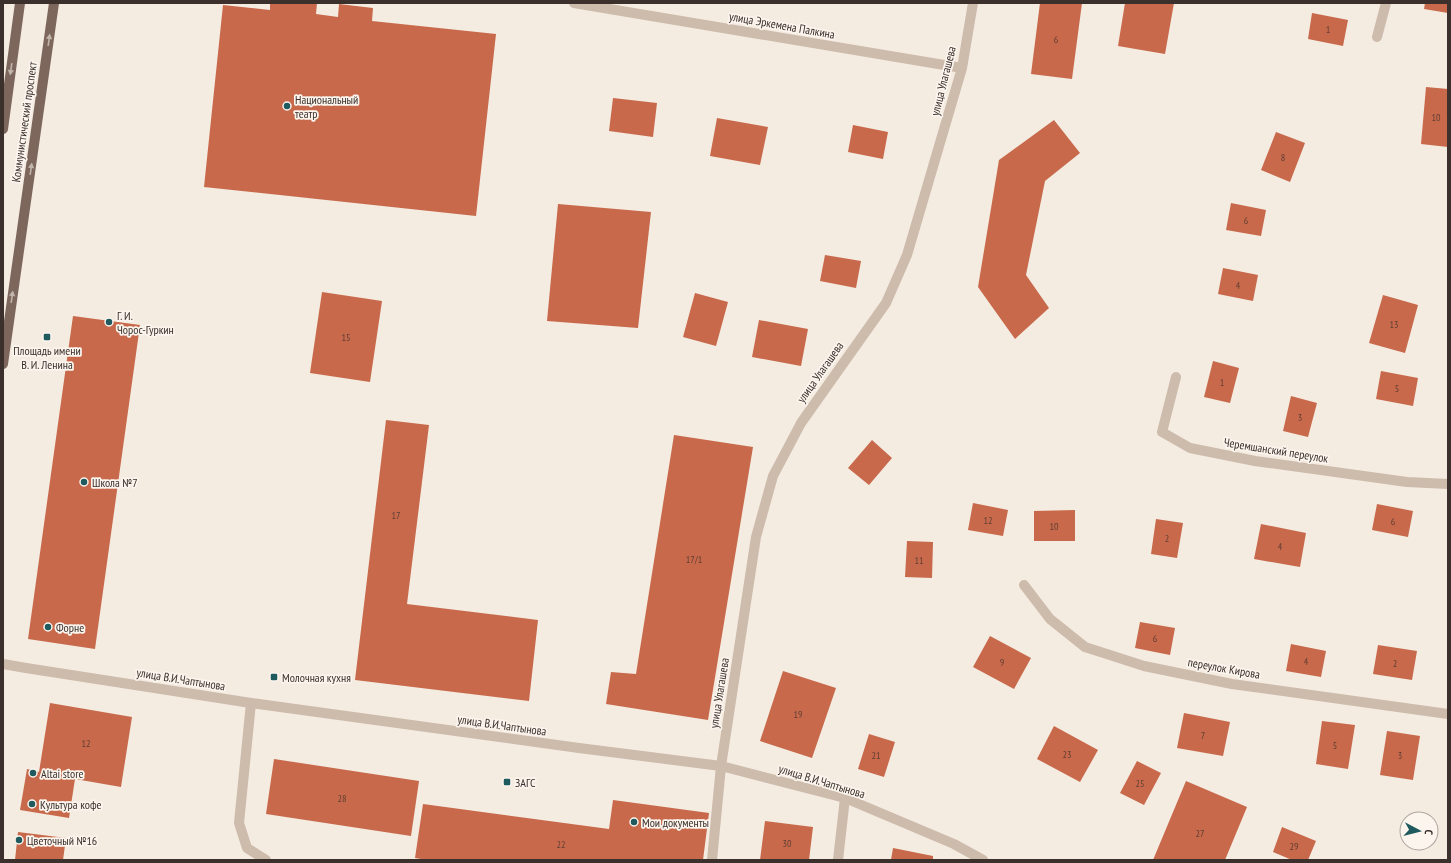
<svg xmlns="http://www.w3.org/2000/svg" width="1451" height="863" viewBox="0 0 1451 863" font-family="'PT Sans Narrow',sans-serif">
	<rect width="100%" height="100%" fill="#f4ebe1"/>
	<path fill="#c8694b" d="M270,3H317L316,14L338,17L339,4L373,8L372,21L496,34L476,216L204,187L223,5L270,10Z
		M1040,3H1082L1072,79L1031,74Z
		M1125,3H1174L1165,54L1118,46Z
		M1425,3H1448V13L1424,9Z
		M1312,13L1348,20L1343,46L1308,39Z
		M1426,87L1448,89V147L1421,144Z
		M613,98L657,103L653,137L609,131Z
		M717,118L768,127L760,165L710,156Z
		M1054,120L1080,153L1045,181L1026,275L1049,308L1015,339L978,287L999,160Z
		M853,125L888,132L883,159L848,152Z
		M1276,132L1305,143L1290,182L1261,170Z
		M1231,203L1266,210L1261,236L1226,230Z
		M558,204L651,212L638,328L547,321Z
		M825,255L861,261L856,288L820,281Z
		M1223,268L1258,275L1253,301L1218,294Z
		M322,292L382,301L370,382L310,373Z
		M695,293L728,302L716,346L683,337Z
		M1383,295L1418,305L1405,353L1369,343Z
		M73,316L140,325L95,649L28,639Z
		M759,320L808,329L801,366L752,357Z
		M1213,361L1239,368L1230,403L1204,397Z
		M1381,371L1418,378L1413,406L1376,399Z
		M1291,396L1317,403L1308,437L1283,431Z
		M386,420L429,425L407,604L538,620L529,701L355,680Z
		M674,435L753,447L708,720L606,704L611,672L636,674Z
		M872,440L892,458L869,485L848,468Z
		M973,503L1008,510L1003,536L968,530Z
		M1377,504L1413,511L1408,537L1372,530Z
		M1075,510V541H1034V511Z
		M1156,519L1183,523L1177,558L1151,554Z
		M1261,524L1306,533L1300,567L1254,559Z
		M907,541L933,542L932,578L905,577Z
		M1140,622L1175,628L1170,655L1135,648Z
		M990,636L1031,658L1014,689L973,667Z
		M1291,644L1326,651L1321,677L1286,671Z
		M1378,645L1417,651L1412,680L1373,674Z
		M783,671L836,688L812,758L760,741Z
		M50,703L132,717L121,787L75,779L69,818L20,810L27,769L39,772Z
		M1184,713L1230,722L1223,756L1177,748Z
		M1322,721L1355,725L1348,769L1316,764Z
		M1054,726L1098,750L1080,782L1037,759Z
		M1387,731L1420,736L1413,780L1380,775Z
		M869,734L895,742L884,777L858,769Z
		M274,759L419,781L411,836L266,814Z
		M1137,761L1161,773L1144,805L1120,793Z
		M1186,781L1247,807L1225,860H1153Z
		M613,800L709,813L703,860H427L415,858L423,804L609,829Z
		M765,821L813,827L809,860H760Z
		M1282,827L1316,841L1308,860H1292L1273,852Z
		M18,832L66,838L63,860H15Z
		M893,848L933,856V860H891Z"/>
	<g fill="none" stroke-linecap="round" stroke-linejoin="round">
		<path stroke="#cdbbac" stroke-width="10" d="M251,703L239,823L247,848L266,860
			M712,860L721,766"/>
		<path stroke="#cdbbac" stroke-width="10" d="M574,3L962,68
			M1377,37L1386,3
			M1176,377L1162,432L1190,448L1255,461L1407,482L1448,484
			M1024,585L1050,619L1085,647L1144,666L1232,684L1448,714
			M3,664L26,668L251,703L579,748L721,766L845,798L954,844L983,860
			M721,766L756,537L773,476L801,423L886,303L907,255L962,68L973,3
			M838,860L845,798"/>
		<path stroke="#7d675c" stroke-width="10" d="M3,129L20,3
			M3,364L54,3"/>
	</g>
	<defs><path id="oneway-solid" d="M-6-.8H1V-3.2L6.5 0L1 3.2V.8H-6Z"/></defs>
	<g fill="#c2b5ac">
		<use href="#oneway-solid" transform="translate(49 40) rotate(-82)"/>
		<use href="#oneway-solid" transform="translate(11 69) rotate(98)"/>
		<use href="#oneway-solid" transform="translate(31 169) rotate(-82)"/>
		<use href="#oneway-solid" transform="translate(12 297) rotate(-82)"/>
	</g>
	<g fill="#1f5a5e" stroke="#fbf5ee" stroke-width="1.5">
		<circle cx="287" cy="106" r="4"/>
		<circle cx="109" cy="322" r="4"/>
		<rect x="43" y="333" width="8" height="8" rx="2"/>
		<circle cx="84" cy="482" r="4"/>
		<circle cx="48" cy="627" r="4"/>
		<rect x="270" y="673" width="8" height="8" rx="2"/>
		<circle cx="33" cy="773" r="4"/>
		<rect x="503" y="778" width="8" height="8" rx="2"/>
		<circle cx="32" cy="804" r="4"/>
		<circle cx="634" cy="822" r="4"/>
		<circle cx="19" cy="840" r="4"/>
	</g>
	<g text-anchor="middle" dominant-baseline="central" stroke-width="3.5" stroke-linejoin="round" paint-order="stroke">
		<g font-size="10" fill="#5e3e33">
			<text x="1328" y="29">1</text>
			<text x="1056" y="39">6</text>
			<text x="1436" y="117">10</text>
			<text x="1283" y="157">8</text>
			<text x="1246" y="220">6</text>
			<text x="1238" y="285">4</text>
			<text x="1394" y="324">13</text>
			<text x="346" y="337">15</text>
			<text x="1222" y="382">1</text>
			<text x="1397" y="388">5</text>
			<text x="1300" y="417">3</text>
			<text x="396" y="515">17</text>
			<text x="988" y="520">12</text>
			<text x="1393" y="521">6</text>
			<text x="1054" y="526">10</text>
			<text x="1167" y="538">2</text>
			<text x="1280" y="546">4</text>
			<text x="694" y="559">17/1</text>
			<text x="919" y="560">11</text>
			<text x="1155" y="638">6</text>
			<text x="1306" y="661">4</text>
			<text x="1002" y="662">9</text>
			<text x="1395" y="663">2</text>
			<text x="798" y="714">19</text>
			<text x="1203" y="735">7</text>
			<text x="86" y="743">12</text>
			<text x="1335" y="745">5</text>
			<text x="1067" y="754">23</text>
			<text x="876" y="755">21</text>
			<text x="1400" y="755">3</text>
			<text x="1140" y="783">25</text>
			<text x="342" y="798">28</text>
			<text x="1200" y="833">27</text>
			<text x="787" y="843">30</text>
			<text x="561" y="844">22</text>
			<text x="1294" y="846">29</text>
		</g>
		<g font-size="12" fill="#3b302b" stroke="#fbf5ee">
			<text transform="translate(782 25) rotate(10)">улица Эркемена Палкина</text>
			<text transform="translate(943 81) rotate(-76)">улица Улагашева</text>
			<text transform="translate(24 122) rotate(-82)">Коммунистический проспект</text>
			<text transform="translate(820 372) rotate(-55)">улица Улагашева</text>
			<text transform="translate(1276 450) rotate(9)">Черемшанский переулок</text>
			<text transform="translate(1224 668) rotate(10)">переулок Кирова</text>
			<text transform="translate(181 679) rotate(9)">улица В.И.Чаптынова</text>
			<text transform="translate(719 693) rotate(-81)">улица Улагашева</text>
			<text transform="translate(502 725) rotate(8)">улица В.И.Чаптынова</text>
			<text transform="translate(822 781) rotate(17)">улица В.И.Чаптынова</text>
		</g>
		<g font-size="12" fill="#3b302b" stroke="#fbf5ee" text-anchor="start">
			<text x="295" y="99">Национальный<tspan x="295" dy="14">театр</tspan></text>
			<text x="117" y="315">Г. И.<tspan x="117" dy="14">Чорос-Гуркин</tspan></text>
			<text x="47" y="350" text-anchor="middle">Площадь имени<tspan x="47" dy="14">В. И. Ленина</tspan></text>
			<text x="92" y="482">Школа №7</text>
			<text x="56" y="627">Форне</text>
			<text x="282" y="677">Молочная кухня</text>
			<text x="41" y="773">Altai store</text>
			<text x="515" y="782">ЗАГС</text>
			<text x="40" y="804">Культура кофе</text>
			<text x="642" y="822">Мои документы</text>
			<text x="27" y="840">Цветочный №16</text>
		</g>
	</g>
	<rect width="1451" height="863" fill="none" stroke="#3b302b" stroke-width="8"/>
	<g transform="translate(1419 831) rotate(97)"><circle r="19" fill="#fbf5ee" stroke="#aea6a0"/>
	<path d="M0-3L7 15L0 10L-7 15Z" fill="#1f5a5e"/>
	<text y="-6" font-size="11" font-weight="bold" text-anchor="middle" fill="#3b302b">С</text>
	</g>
</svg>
